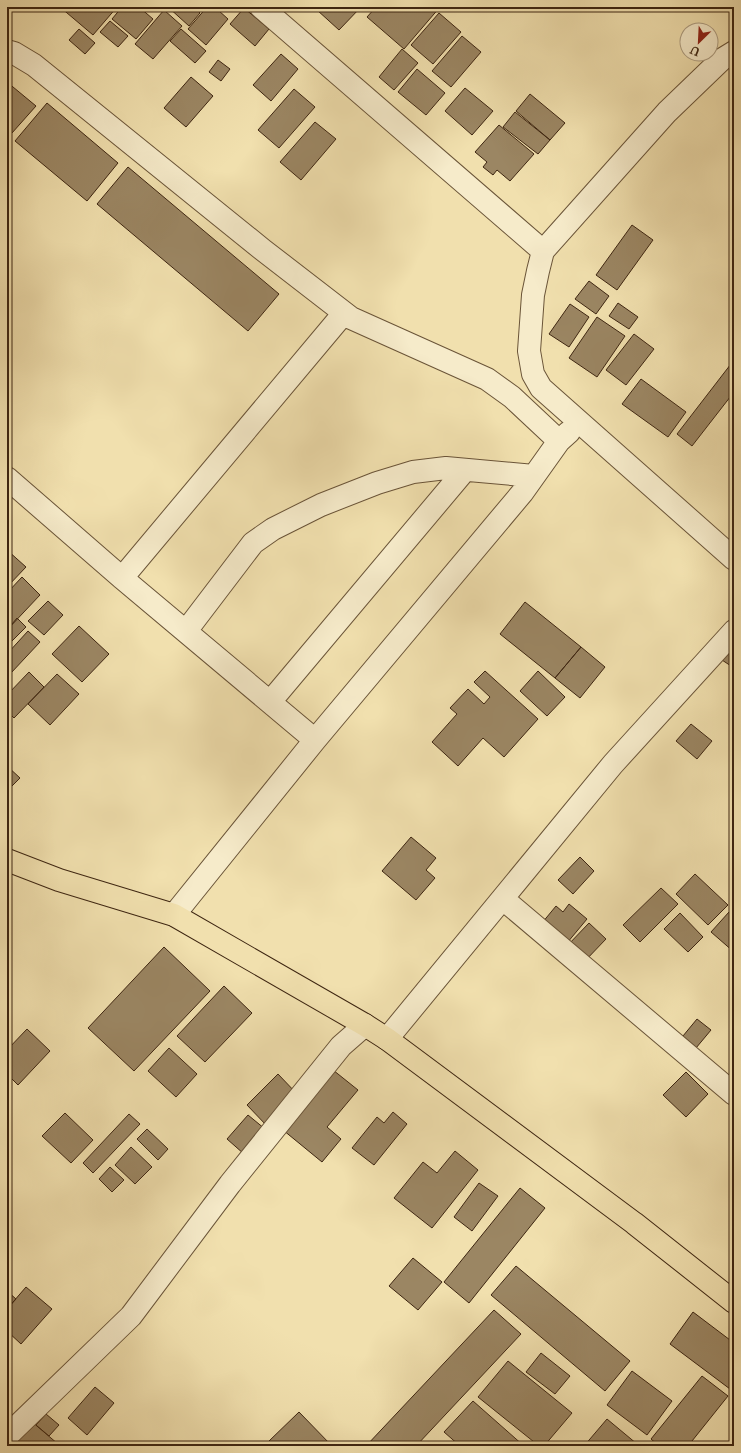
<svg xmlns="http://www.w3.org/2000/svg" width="741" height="1453" viewBox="0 0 741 1453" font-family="'IM FELL Double Pica',serif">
	<rect width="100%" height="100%" fill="#f1e0ae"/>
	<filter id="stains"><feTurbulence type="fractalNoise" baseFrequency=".005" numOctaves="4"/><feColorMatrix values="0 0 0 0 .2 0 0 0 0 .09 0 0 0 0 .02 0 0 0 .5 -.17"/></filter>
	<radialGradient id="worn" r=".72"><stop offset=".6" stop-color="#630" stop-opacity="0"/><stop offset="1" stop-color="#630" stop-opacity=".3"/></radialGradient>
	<path fill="#9b8663" stroke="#3d2511" d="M60,7H117L93,35Z
		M122,7H139L153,19L136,39L112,19Z
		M168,7H194L200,13L189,26Z
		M207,7H221L218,10L228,19L206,45L188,29Z
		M320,7H361L339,30L317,10Z
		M376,7H440L404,49L367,17Z
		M244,8L269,29L255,46L230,24Z
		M164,10L182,26L153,59L135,44Z
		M439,13L461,32L433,64L411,45Z
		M110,21L128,36L118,47L100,32Z
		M79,29L95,43L85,54L69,40Z
		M181,29L206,51L195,63L170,41Z
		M462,36L481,52L451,87L432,71Z
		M402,49L418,63L394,90L379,77Z
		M281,54L298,69L271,101L253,85Z
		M218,60L230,69L221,81L209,72Z
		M417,69L445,93L426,115L398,92Z
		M191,77L213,96L186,127L164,108Z
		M7,82L36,106L12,133L7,129Z
		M465,88L493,111L472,135L445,111Z
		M294,89L315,107L279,148L258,130Z
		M530,94L565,123L550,140L516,111Z
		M47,103L118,163L87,201L15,141Z
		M515,112L550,140L538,154L503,127Z
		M315,122L336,139L301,180L280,162Z
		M499,125L534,154L510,181L497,170L493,175L483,167L487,162L475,152Z
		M128,167L279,294L248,331L97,204Z
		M632,225L653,240L617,290L596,275Z
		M589,281L609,296L596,314L575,299Z
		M618,303L638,317L629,329L609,316Z
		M570,304L589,317L569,347L549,334Z
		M597,317L625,336L597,377L569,358Z
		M634,334L654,349L626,385L606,370Z
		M734,360V392L692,446L677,434Z
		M641,379L686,412L668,437L622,404Z
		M7,550L26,567L7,587Z
		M22,577L40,595L7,630V593Z
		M48,601L63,615L44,635L28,621Z
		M525,602L581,647L555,678L500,634Z
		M17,618L26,627L7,646V630Z
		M79,626L109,654L82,682L52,654Z
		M28,631L40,642L11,673L7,669V654Z
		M734,637V668L719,658Z
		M581,647L605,667L580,698L555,678Z
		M485,671L538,719L504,757L483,738L458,766L432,742L457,714L450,708L468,689L484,704L490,697L474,682Z
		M538,671L565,697L547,716L520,691Z
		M29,672L44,687L14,718L7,711V695Z
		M57,674L79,694L50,725L28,704Z
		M691,724L712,741L697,759L676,741Z
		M7,766L20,778L7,791Z
		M411,837L436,858L426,870L435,878L416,900L382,871Z
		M580,857L594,871L573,894L558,880Z
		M695,874L728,905L708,925L676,894Z
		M661,888L678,904L640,942L623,925Z
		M569,904L587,919L567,943L542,923L556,906L563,912Z
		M729,912L734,917V952L711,932Z
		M680,913L703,937L688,952L664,929Z
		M589,923L606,939L583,963L566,947Z
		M164,947L210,991L134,1071L88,1028Z
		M224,986L252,1013L205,1062L177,1036Z
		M697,1019L711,1030L691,1054L678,1042Z
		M27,1029L50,1051L18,1085L7,1074V1050Z
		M169,1048L197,1074L176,1097L148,1071Z
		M333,1070L358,1090L327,1127L341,1139L322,1162L283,1130Z
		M686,1072L708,1094L686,1117L663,1095Z
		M278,1074L298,1095L267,1126L247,1105Z
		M393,1112L407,1124L374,1165L352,1148L377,1117L384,1123Z
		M65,1113L93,1140L71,1163L42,1136Z
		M129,1114L140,1124L93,1173L83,1163Z
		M248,1115L265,1129L244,1154L227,1139Z
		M147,1129L168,1149L158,1160L137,1139Z
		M131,1147L152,1167L135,1184L115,1165Z
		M455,1151L478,1170L432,1228L394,1198L423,1162L437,1173Z
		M110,1167L124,1180L112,1192L99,1179Z
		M479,1183L498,1196L472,1231L454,1217Z
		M520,1188L545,1208L469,1303L444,1282Z
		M413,1258L442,1282L418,1310L389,1286Z
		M516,1266L630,1361L605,1391L491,1295Z
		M26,1287L52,1309L21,1344L7,1331V1309Z
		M7,1291L16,1299L7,1309Z
		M494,1310L521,1334L416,1446H366Z
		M693,1312L734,1343V1392L670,1344Z
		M541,1353L570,1376L555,1394L526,1372Z
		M508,1361L572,1413L544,1446H539L478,1397Z
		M632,1371L672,1401L647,1435L607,1405Z
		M702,1376L728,1396L688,1446H659L651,1439Z
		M95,1387L114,1403L87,1435L68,1418Z
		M473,1401L524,1446H460L444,1432Z
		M299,1412L332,1446H272L268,1442Z
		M46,1414L59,1425L49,1436L36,1425Z
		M607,1419L637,1444L636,1446H584Z
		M31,1421L58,1444L57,1446H10Z"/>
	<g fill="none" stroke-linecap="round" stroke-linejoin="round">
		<defs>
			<path id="minor" d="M261,7L543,251
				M7,51L14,53L34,65L263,250L351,318L487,379L512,397L559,441
				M734,52L721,60L667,112L543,251L538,271L533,295L529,351L533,374L541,388L734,559
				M7,478L122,578L315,740
				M122,578L344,313
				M186,631L253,543L273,529L321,505L377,483L413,472L446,468L534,476
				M270,702L465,470
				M503,899L734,1094
				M174,915L315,740L522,493L559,441L569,432
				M387,1039L613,764L734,631
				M7,1436L131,1316L230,1184L341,1046L365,1025"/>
			<path id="major" d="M7,860L59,880L174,915L365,1025L387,1039L634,1223L734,1302"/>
		</defs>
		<use href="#minor" stroke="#6a5438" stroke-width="24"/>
		<use href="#major" stroke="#3d2511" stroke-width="24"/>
		<use href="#minor" stroke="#f6ebca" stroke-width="22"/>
		<use href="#major" stroke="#f1e0ae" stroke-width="22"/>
	</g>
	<rect width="741" height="1453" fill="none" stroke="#f1e0ae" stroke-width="24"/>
	<rect x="8" y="8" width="725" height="1437" fill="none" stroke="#3d2511" stroke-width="2"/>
	<rect x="12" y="12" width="717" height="1429" fill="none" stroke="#3d2511"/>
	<g transform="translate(699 42) rotate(204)"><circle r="19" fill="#f6ebca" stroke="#ac9c80"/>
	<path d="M0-3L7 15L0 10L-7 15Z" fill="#8f2418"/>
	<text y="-6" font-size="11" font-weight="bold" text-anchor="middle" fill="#3d2511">U</text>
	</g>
	<rect width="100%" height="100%" filter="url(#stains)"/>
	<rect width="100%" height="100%" fill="url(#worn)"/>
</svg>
